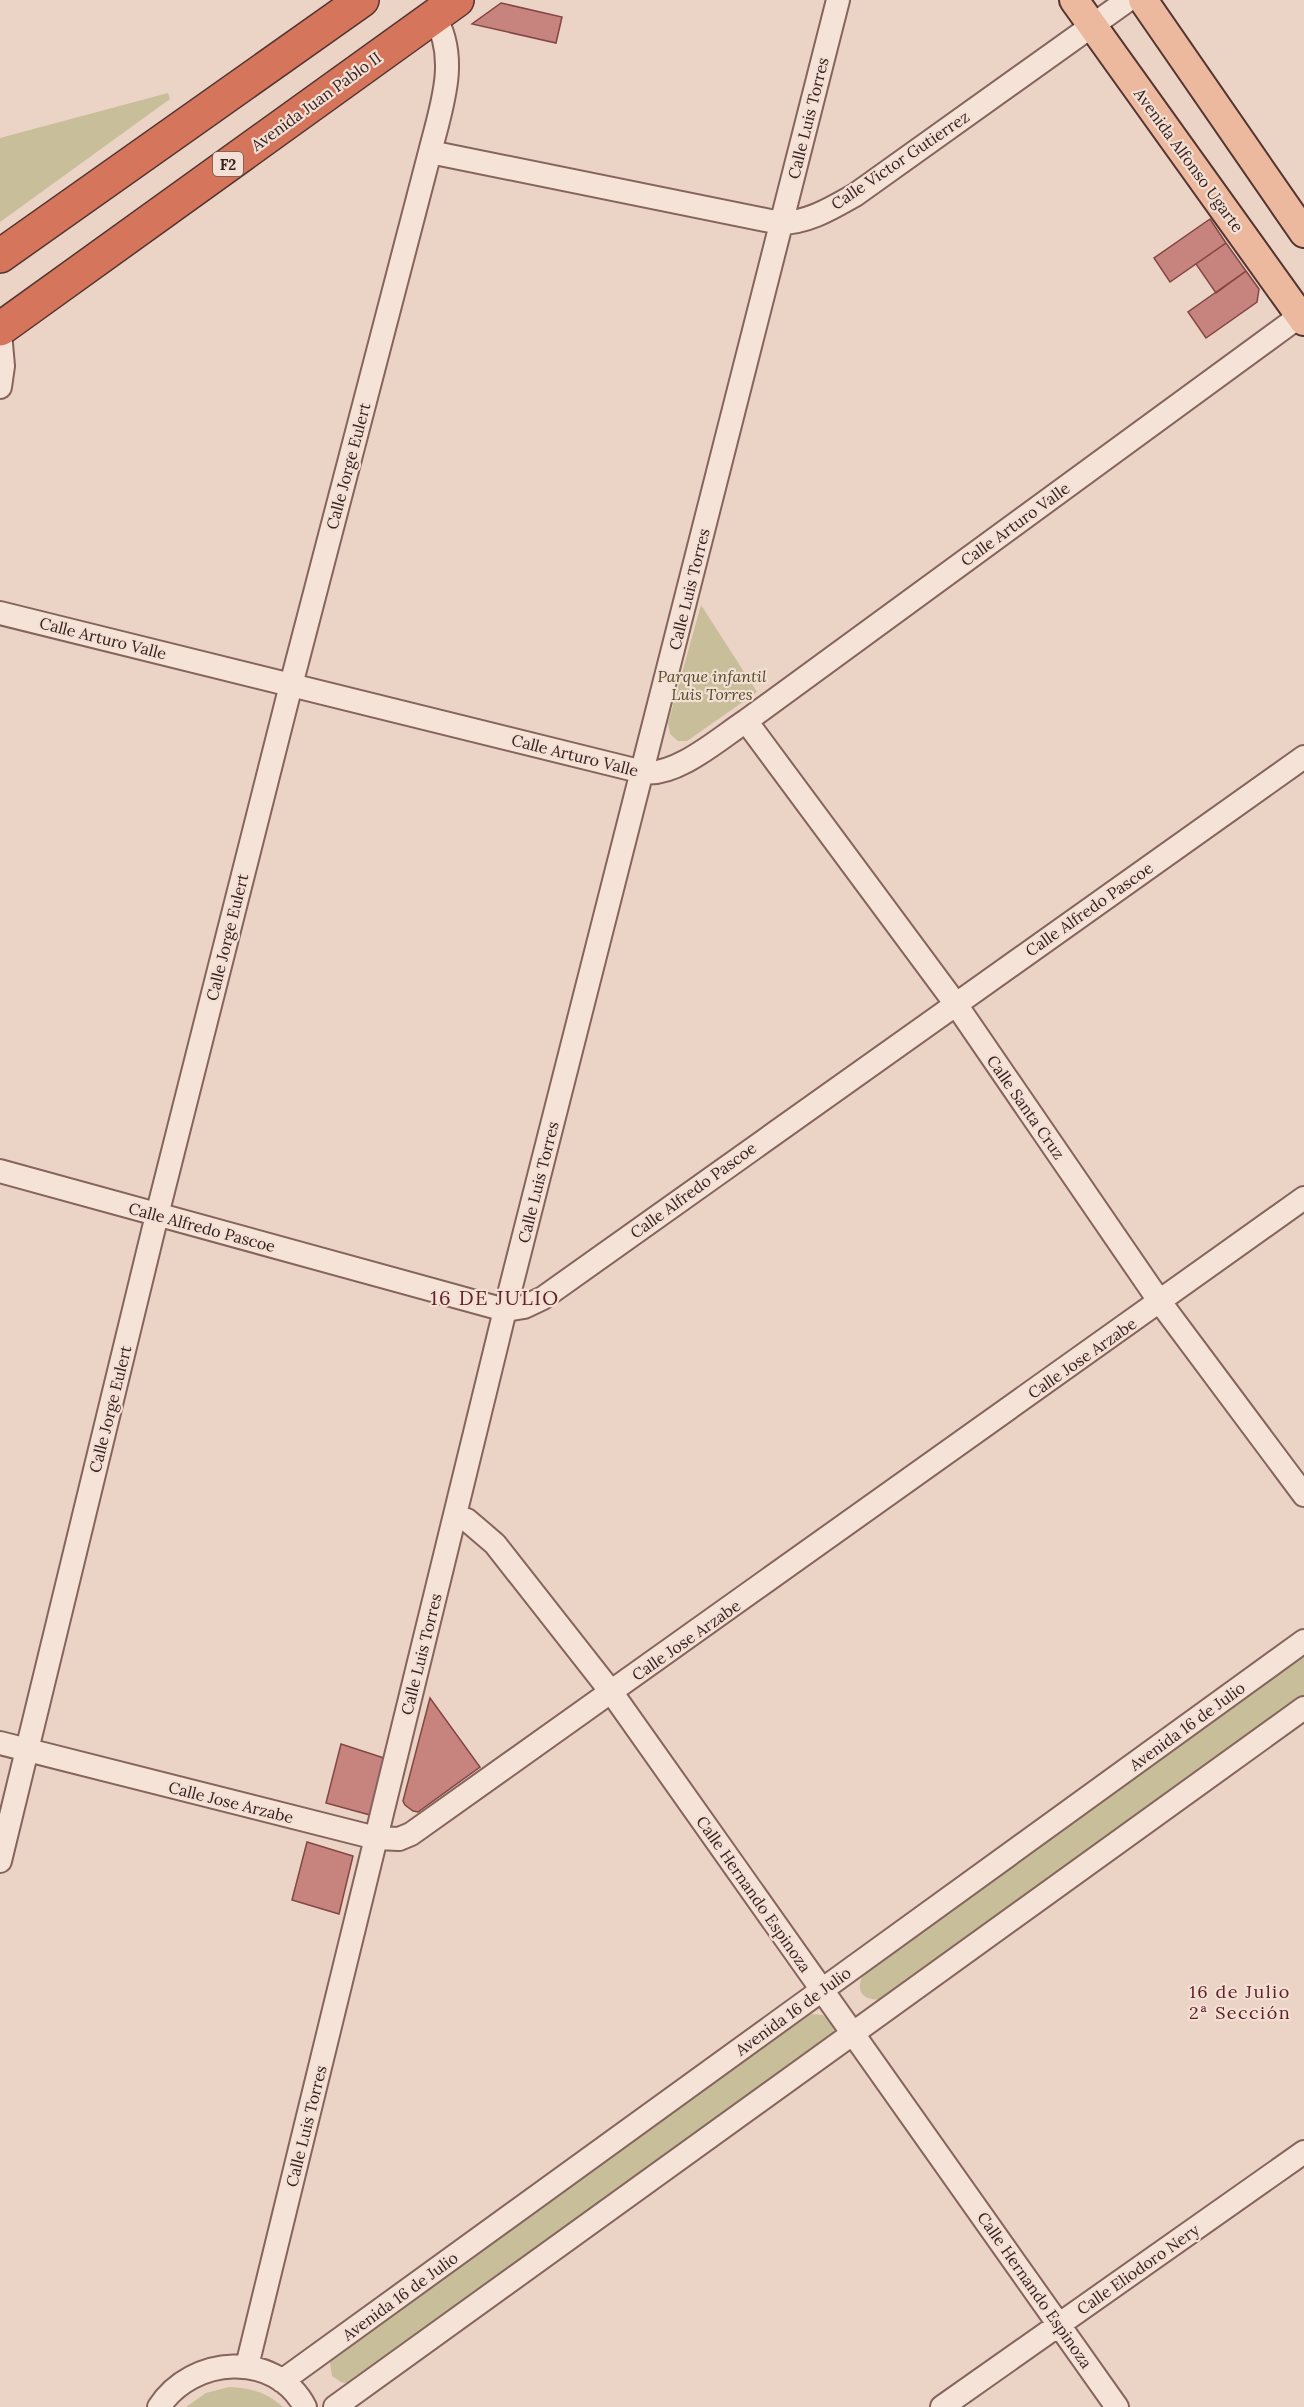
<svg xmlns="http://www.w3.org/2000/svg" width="1304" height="2407" viewBox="0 0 1304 2407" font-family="Lora,serif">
	<rect width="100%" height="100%" fill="#ebd3c5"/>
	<path fill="#c8be9a" d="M168,93L170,99L0,222V138Z
		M701,605L757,692L687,741H678L670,734L668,723Z
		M1304,1653V1696L884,1999C859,2003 853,1986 868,1968Z
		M811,2014L823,2015L833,2022L834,2034L353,2385L341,2382L332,2376L330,2363L333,2352Z
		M229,2387C251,2388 266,2392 283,2407H186L206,2393Z"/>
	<path fill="#c7837d" stroke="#824744" stroke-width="1.5" d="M501,3L562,17L556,43L472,24Z
		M1210,219L1226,243L1170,282L1154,258Z
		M1226,243L1246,271L1216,293L1196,264Z
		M1246,271L1259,289L1257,302L1206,338L1188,312Z
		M430,1698L480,1767L418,1812L413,1811L405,1805L403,1801Z
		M341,1744L384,1758L370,1815L326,1803Z
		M307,1842L353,1856L339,1914L292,1900Z"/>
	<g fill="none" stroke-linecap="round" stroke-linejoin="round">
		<defs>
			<path id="minor" d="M430,152L780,223C808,223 832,208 855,195L1128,0
				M0,333L3,366L0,387
				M0,613L643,772C675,778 720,738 746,721L1304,313
				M746,721L955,1003L1160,1302L1304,1495
				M0,1171L505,1310L524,1307L543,1298L1304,757
				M455,1517L467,1520L495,1544L612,1693L1117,2407
				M0,1743L376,1838L399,1839L411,1834L1304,1198
				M0,1861L157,1215L291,685L430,152C441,108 460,58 434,16
				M247,2366L505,1310L838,0
				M282,2381L1304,1641
				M159,2407C192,2356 275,2350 305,2407
				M335,2407L1304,1708
				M942,2407L1304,2152"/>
			<path id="major" d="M1074,0L1304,321
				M1143,0L1304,233"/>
			<path id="highway" d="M0,256L362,0
				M0,329L457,0"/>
		</defs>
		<use href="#minor" stroke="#85645c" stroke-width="26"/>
		<use href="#major" stroke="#533430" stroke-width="32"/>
		<use href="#highway" stroke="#533430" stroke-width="36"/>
		<use href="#minor" stroke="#f6e3d8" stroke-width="22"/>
		<use href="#major" stroke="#ecb99f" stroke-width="28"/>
		<use href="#highway" stroke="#d4755c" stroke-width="33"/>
	</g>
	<g text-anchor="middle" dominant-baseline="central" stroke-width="4.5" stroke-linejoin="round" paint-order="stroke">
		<rect fill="#f3dfd4" stroke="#6f5b55" stroke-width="1.5" x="213" y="152" width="30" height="24" rx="4.5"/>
		<g font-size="15" font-weight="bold" fill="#36221f">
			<text x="228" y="164">F2</text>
		</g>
		<g font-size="16" fill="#36221f" stroke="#f3dfd4">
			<text transform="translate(316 101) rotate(-36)">Avenida Juan Pablo II</text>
			<text transform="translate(808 118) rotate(-76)">Calle Luis Torres</text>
			<text transform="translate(900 160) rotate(-34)">Calle Victor Gutierrez</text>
			<text transform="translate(1189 160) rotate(54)">Avenida Alfonso Ugarte</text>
			<text transform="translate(348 466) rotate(-75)">Calle Jorge Eulert</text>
			<text transform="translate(1015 524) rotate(-36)">Calle Arturo Valle</text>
			<text transform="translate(689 589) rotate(-76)">Calle Luis Torres</text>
			<text transform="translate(103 638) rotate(14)">Calle Arturo Valle</text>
			<text transform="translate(575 755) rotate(14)">Calle Arturo Valle</text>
			<text transform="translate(1089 909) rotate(-35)">Calle Alfredo Pascoe</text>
			<text transform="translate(227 937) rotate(-76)">Calle Jorge Eulert</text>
			<text transform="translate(1026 1107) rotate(55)">Calle Santa Cruz</text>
			<text transform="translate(538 1182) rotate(-76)">Calle Luis Torres</text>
			<text transform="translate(693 1190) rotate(-36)">Calle Alfredo Pascoe</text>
			<text transform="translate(202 1227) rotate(15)">Calle Alfredo Pascoe</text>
			<text transform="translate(1082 1358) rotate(-35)">Calle Jose Arzabe</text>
			<text transform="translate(110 1409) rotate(-76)">Calle Jorge Eulert</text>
			<text transform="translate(686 1640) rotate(-35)">Calle Jose Arzabe</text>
			<text transform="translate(421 1654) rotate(-76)">Calle Luis Torres</text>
			<text transform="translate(1187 1726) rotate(-36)">Avenida 16 de Julio</text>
			<text transform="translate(231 1802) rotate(14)">Calle Jose Arzabe</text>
			<text transform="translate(754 1894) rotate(55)">Calle Hernando Espinoza</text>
			<text transform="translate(793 2011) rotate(-36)">Avenida 16 de Julio</text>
			<text transform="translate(306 2126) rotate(-76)">Calle Luis Torres</text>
			<text transform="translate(1138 2269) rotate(-35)">Calle Eliodoro Nery</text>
			<text transform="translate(1035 2290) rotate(55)">Calle Hernando Espinoza</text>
			<text transform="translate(400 2296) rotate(-36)">Avenida 16 de Julio</text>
		</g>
		<g font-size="16" font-style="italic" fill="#514d27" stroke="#f3dfd4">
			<text x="712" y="676">Parque infantil<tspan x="712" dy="18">Luis Torres</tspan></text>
		</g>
		<g font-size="18" letter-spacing="1.5" fill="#5f222a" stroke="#f3dfd4">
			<text x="1240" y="1991">16 de Julio<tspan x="1240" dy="21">2ª Sección</tspan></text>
		</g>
		<g font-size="20" letter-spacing="1.5" fill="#5f222a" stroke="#f3dfd4">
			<text x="495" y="1297">16 DE JULIO</text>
		</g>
	</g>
</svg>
